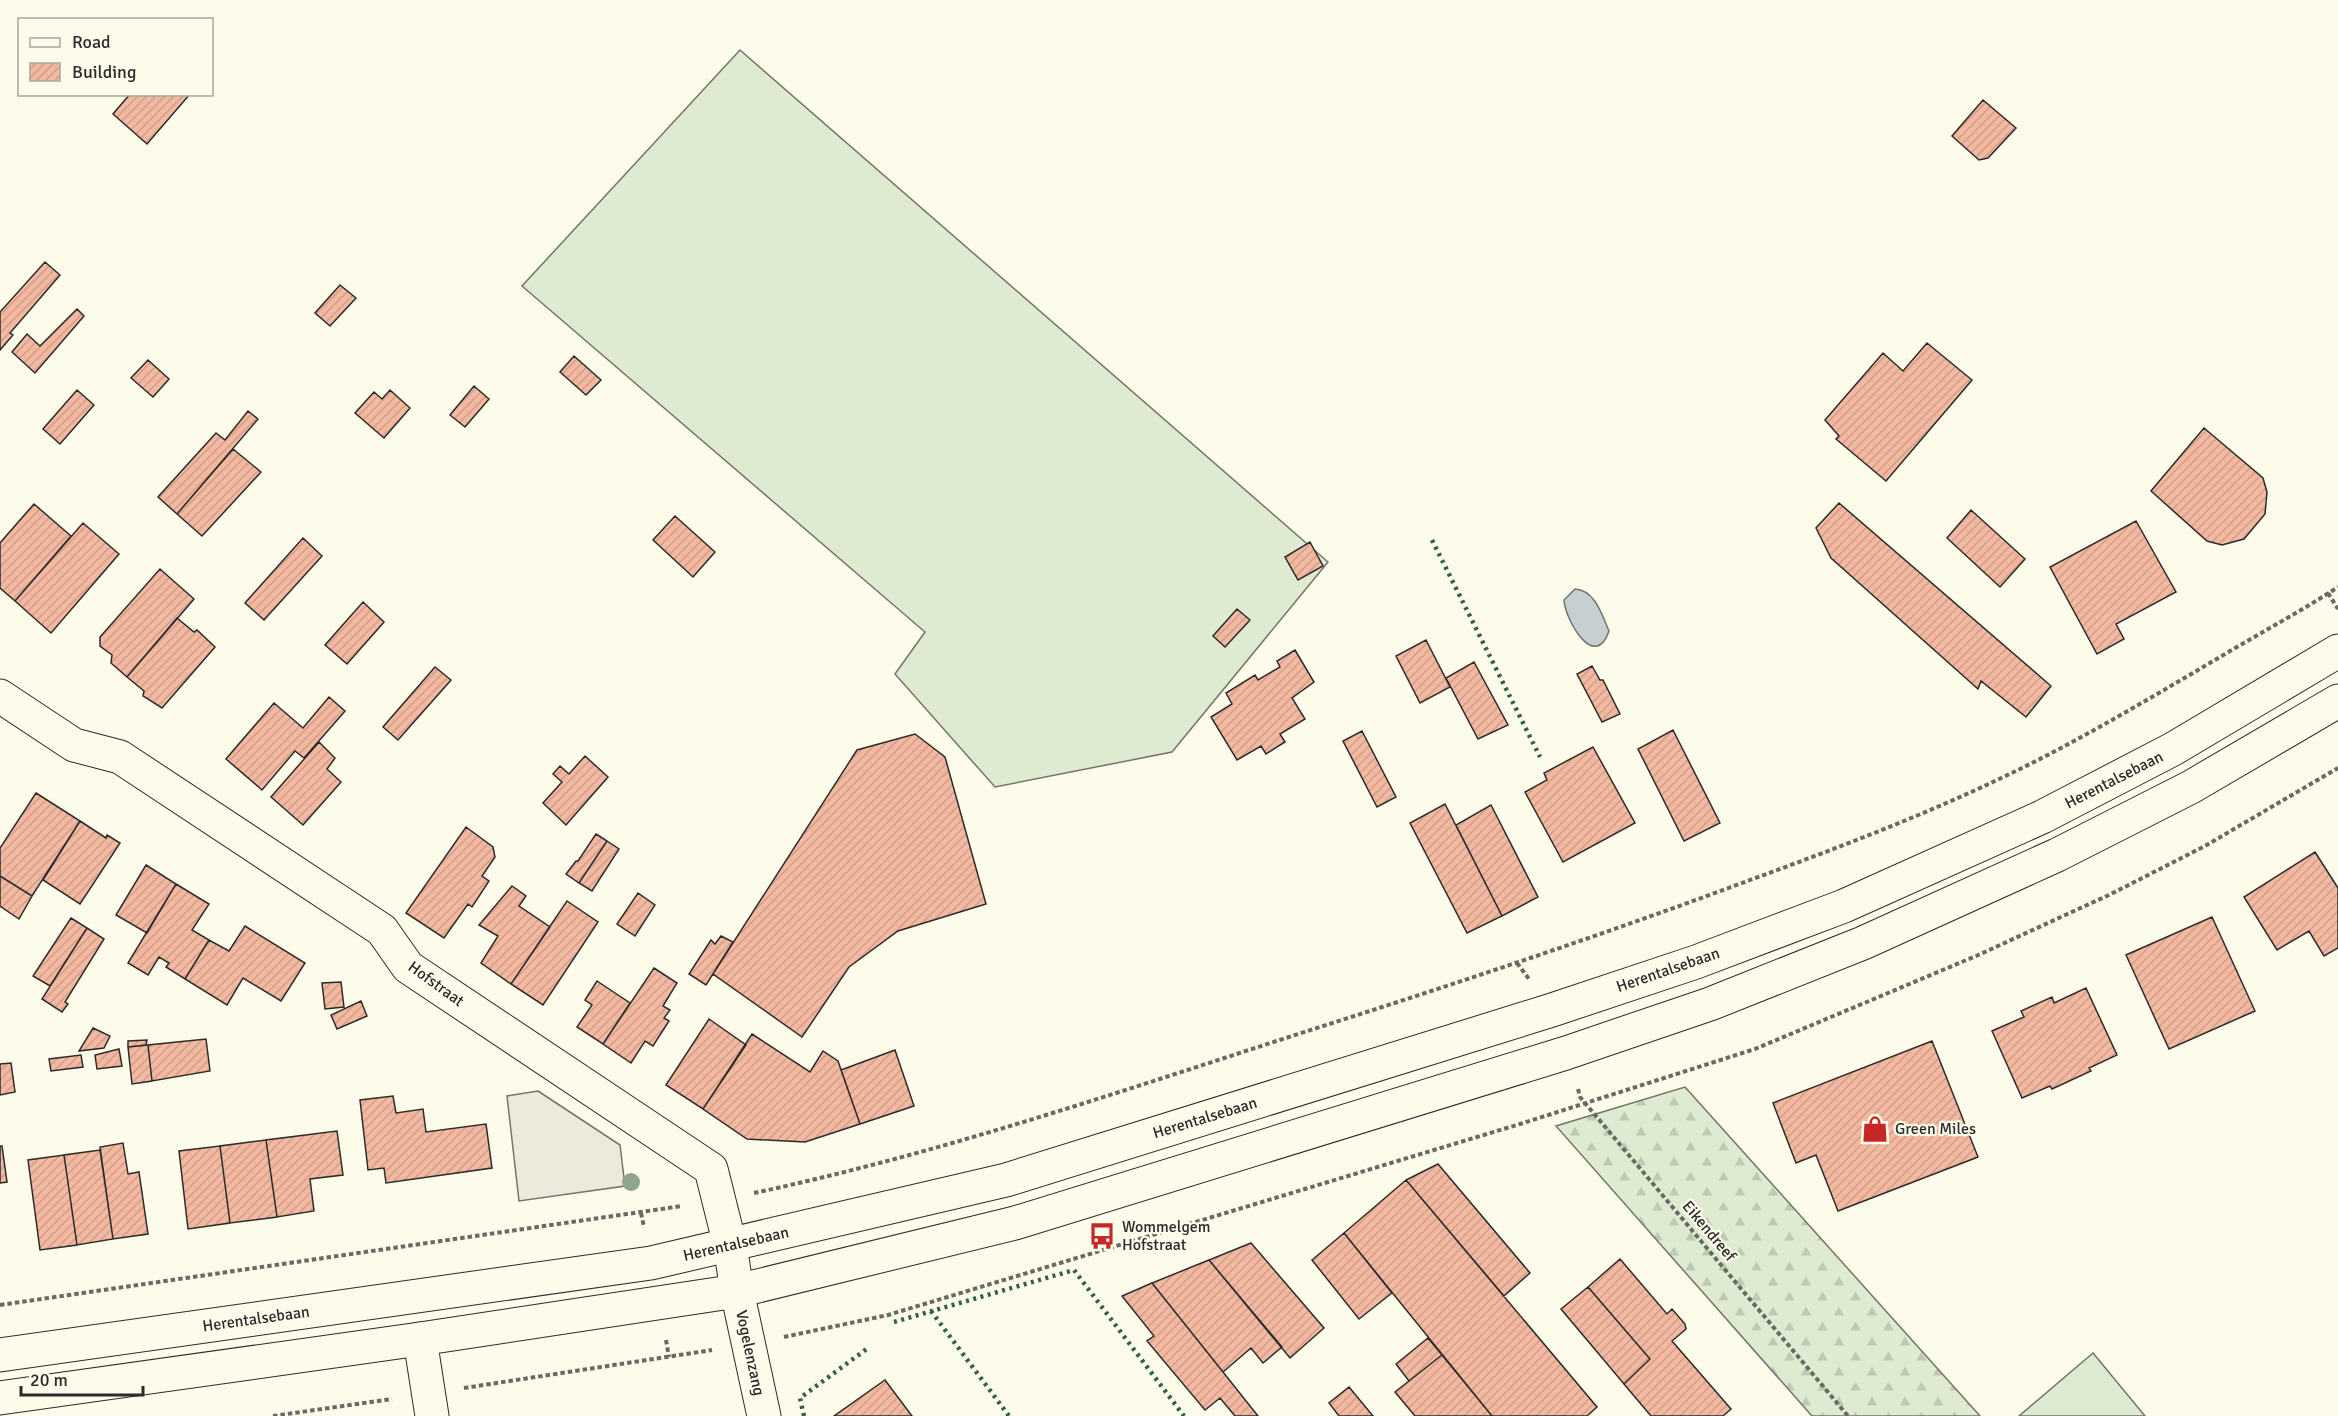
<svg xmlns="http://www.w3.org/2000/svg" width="2338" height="1416" viewBox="0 0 2338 1416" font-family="Signika,sans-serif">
	<defs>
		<pattern id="forest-firs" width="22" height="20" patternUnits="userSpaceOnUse" patternTransform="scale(1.5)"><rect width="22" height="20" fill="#deebd1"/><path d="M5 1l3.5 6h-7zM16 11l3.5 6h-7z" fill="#bfcab4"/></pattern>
		<pattern id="building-hatch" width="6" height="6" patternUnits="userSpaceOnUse" patternTransform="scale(1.5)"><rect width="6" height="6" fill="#f2b8a0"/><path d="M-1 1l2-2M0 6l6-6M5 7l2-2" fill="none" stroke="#d09e8a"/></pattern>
	</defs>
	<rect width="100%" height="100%" fill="#fdfbea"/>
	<path fill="#deebd1" stroke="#74746e" stroke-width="1.5" d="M740,50L1328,562L1172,752L995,787L895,674L925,632L522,286Z
		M2093,1353L2145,1416H2019Z"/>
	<path fill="url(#forest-firs)" stroke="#74746e" stroke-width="1.5" d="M1685,1087L1980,1416H1812L1556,1126Z"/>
	<path fill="#eceadb" stroke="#74746e" stroke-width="1.5" d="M538,1091L620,1145L625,1186L519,1201L507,1096Z"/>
	<path fill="#c7d0d0" stroke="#74746e" stroke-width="1.5" d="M1575,589C1595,590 1602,615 1609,631C1595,672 1565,620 1564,600Z"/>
	<path fill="url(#building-hatch)" stroke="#2b2b2b" stroke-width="1.5" d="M130,94H190L147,144L113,114Z
		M1983,100L2016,128L1988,158L1979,160L1952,136Z
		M45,262L60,275L10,333L13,335L0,350V312Z
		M340,285L356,298L330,326L315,313Z
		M77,309L84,316L35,373L12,352L27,334L40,346Z
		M1927,343L1972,380L1886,481L1836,439L1839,436L1825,420L1883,353L1903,371Z
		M574,356L601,380L586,395L560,372Z
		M148,360L169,379L153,397L131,378Z
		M474,386L489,399L465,427L450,415Z
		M77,390L94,405L60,444L43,429Z
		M390,390L410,408L384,438L355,413L374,392L382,399Z
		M248,411L258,419L177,514L158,497L216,433L225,440Z
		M2204,428L2263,478L2267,492L2265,514L2244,539L2222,545L2207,541L2151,491Z
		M233,449L261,472L202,536L177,514Z
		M1839,503L2051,686L2026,717L1981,681L1978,689L1831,558L1816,528Z
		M34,504L71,536L15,601L0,588V543Z
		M1971,510L2025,559L2000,587L1947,538Z
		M675,516L715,552L693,577L653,540Z
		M2136,521L2176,592L2116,624L2124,639L2097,654L2050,567Z
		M83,523L119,554L51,633L15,601Z
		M303,538L322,556L264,620L245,603Z
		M1310,542L1323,566L1298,580L1285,557Z
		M160,569L194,599L127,677L111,663L112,655L100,646V637Z
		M363,602L384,622L347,664L325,645Z
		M1237,609L1250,620L1225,647L1213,636Z
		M177,618L194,632L197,630L215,647L162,708L143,696L144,691L127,677Z
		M1426,640L1450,687L1420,703L1396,656Z
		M1295,650L1314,682L1292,698L1305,719L1280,734L1285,742L1266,754L1261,746L1237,760L1211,717L1232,704L1226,693L1255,675L1258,680L1280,667L1277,661Z
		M1474,662L1508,725L1478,739L1446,678Z
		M1592,666L1600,680H1603L1620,714L1602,722L1577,674Z
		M435,667L451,680L398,740L383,727Z
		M329,697L345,711L304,758L295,751L262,790L226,759L274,703L303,728Z
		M1673,730L1720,823L1684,841L1638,749Z
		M1362,731L1396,797L1377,807L1343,741Z
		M915,734L945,757L986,904L898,931L849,967L802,1037L713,974L857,750Z
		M319,742L335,758L327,769L341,782L303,825L271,797Z
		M1593,747L1635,823L1563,862L1525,792L1547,780L1544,773Z
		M585,756L608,777L566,825L543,803L562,782L553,774L560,766L569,774Z
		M36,793L80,821L32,896L0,876V848Z
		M1445,804L1502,916L1467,933L1410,823Z
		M1491,805L1538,897L1502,916L1456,825Z
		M80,821L106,838L107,835L120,843L80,904L43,880Z
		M466,827L493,847L495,857L482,876L489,881L472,907L468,904L444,938L406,913Z
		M596,834L607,841L579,883L566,874L576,861H578Z
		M607,841L619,849L592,891L579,883Z
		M2315,852L2338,888V948L2324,956L2309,931L2277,950L2244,897Z
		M146,865L176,884L147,933L116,915Z
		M0,876L32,896L19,919L0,906Z
		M176,884L209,904L192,930L209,940L185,979L166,967L169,963L159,957L148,975L128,963Z
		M512,886L526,896L519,906L550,927L511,984L481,963L498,936L479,925Z
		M638,893L655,905L635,936L617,924Z
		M567,901L598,922L543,1005L511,984Z
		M2212,917L2255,1011L2169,1049L2126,955Z
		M71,918L87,928L50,986L33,976Z
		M245,926L305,963L281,1001L243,978L227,1005L185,979L209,940L229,951Z
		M87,928L104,939L65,1002L68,1004L62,1012L42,999Z
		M721,936L733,942L706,985L689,974L711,940L715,944Z
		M654,968L677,983L663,1006L670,1010L664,1018L669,1021L653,1046L645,1041L631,1063L603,1044Z
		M597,981L630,1003L603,1044L577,1027L592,1005L585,1000Z
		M341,982L344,1007L325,1009L322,983Z
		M2086,988L2117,1055L2089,1068L2091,1071L2052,1089L2050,1086L2022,1098L1992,1031L2024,1017L2021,1011L2052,997L2054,1003Z
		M361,1001L367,1016L337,1029L331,1015Z
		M709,1019L746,1045L703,1109L666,1085Z
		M93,1028L110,1036L104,1048L79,1051Z
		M752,1034L810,1072L823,1051L838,1061L860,1124L805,1142L747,1139L703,1109Z
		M206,1039L210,1071L152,1081L148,1045Z
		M147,1040L146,1045L128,1047V1041Z
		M1932,1041L1978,1157L1838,1211L1816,1155L1796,1163L1773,1103Z
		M148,1045L152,1081L132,1084L128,1047Z
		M119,1049L122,1066L97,1069L95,1055Z
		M895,1050L914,1106L860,1124L841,1070Z
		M81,1055L83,1067L51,1071L49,1059Z
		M11,1063L15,1092L0,1095V1064Z
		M393,1096L396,1113L423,1109L426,1132L486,1124L492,1168L386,1183L384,1168L368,1170L360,1100Z
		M337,1131L343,1175L310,1179L314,1211L277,1217L266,1140Z
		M266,1140L277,1217L230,1223L220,1146Z
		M123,1143L128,1174L139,1172L148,1234L113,1239L100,1147Z
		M0,1146H2L7,1182L0,1183Z
		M220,1146L230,1223L188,1229L179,1151Z
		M100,1150L113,1239L77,1245L64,1155Z
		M64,1155L77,1245L40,1250L28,1160Z
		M1438,1164L1530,1273L1504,1296L1406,1180Z
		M1406,1180L1597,1407L1587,1416H1492L1344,1233Z
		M1344,1233L1392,1293L1359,1319L1312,1260Z
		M1251,1243L1324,1328L1290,1358L1209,1260Z
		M1620,1259L1667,1314L1672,1309L1685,1324L1686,1329L1672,1341L1731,1409L1723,1416H1651L1624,1384L1650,1359L1588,1287Z
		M1209,1260L1282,1347L1263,1363L1251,1348L1223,1372L1152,1283Z
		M1152,1283L1223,1372L1258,1416H1235L1220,1398L1205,1410L1147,1341L1154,1336L1122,1296Z
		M1588,1287L1650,1359L1624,1384L1561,1309Z
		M1428,1338L1442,1355L1409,1381L1396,1364Z
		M1442,1355L1492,1416H1415L1395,1392Z
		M885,1380L912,1416H834Z
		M1349,1387L1373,1416H1339L1329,1403Z"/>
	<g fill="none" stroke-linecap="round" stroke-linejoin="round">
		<defs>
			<path id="minor" d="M0,696L74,745L120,757L382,930L408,967L711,1169L730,1245L737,1291L764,1416
				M420,1339L432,1416"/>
			<path id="major" d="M0,1355L651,1263L1006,1180L1552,1010L1696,962L1844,906L2042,817L2173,749L2338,651
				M0,1398L420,1339L737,1291L1015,1223L1566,1053L1710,1004L1863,943L2057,855L2191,787L2338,701"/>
		</defs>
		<use href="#minor" stroke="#2b2b2b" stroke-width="35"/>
		<use href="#major" stroke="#2b2b2b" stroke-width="35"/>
		<path stroke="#6a6964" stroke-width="4" stroke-dasharray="4.5 3" stroke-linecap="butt" d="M2328,593L2338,609
			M1517,963L1529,979
			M1578,1089L1580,1097L1848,1416
			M754,1193C947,1152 1133,1087 1320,1027C1464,981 1608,933 1750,880C1846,845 1943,808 2034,762C2097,730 2159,693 2220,657C2260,633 2300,612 2338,587
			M641,1213L644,1227
			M0,1305L682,1206
			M784,1337L888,1315L1520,1124L1755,1049L1976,956L2109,895L2205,846L2338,768
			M666,1340L669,1357
			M464,1388L712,1350
			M273,1416L392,1399"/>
		<use href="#minor" stroke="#fdfbea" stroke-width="33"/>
		<use href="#major" stroke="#fdfbea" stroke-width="33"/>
		<path stroke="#34623c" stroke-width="4.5" stroke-dasharray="3 4.5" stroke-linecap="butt" d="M1432,540L1540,757
			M931,1311L1009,1416
			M894,1322L1074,1270L1184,1416
			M804,1416L800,1398L868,1348"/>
	</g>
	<circle fill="#8ea78a" cx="631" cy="1182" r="9"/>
	<defs>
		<symbol id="shop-bare" viewBox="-9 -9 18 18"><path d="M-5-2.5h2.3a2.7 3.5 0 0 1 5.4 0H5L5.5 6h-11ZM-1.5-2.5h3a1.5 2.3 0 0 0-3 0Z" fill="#c62828" stroke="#fdfbea" stroke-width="2.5" paint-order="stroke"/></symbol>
		<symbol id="bus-bare" viewBox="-9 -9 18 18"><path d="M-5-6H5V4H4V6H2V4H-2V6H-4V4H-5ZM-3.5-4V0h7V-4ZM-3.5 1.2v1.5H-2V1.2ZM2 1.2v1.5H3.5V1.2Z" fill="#c62828" stroke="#fdfbea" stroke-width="2.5" paint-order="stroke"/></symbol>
	</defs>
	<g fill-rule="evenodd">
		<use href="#shop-bare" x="1856" y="1110" width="38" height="38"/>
		<use href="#bus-bare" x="1083" y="1217" width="38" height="38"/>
	</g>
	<g text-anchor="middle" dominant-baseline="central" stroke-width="4.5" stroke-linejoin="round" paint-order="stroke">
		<g font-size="16" fill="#2b2b2b" stroke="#fdfbea">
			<text transform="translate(2114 780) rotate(-27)">Herentalsebaan</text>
			<text transform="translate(1668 970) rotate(-19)">Herentalsebaan</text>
			<text transform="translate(436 984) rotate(36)">Hofstraat</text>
			<text transform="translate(1205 1118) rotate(-17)">Herentalsebaan</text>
			<text transform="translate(1709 1231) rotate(50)">Eikendreef</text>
			<text transform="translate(736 1244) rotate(-13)">Herentalsebaan</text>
			<text transform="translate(256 1319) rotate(-8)">Herentalsebaan</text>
			<text transform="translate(750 1353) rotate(78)">Vogelenzang</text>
		</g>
		<g font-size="16" fill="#2b2b2b" stroke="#fdfbea" text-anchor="start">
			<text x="1895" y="1129">Green Miles</text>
			<text x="1122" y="1227">Wommelgem<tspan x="1122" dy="18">Hofstraat</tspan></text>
		</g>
	</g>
	<rect x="18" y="18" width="195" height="78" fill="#fdfbea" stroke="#a9a89e" stroke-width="1.5"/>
	<rect x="30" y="38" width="30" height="9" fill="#fdfbea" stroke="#a9a89e" stroke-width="1.5"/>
	<text x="72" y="48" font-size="18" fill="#2b2b2b">Road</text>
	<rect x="30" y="63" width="30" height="18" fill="url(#building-hatch)" stroke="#a9a89e" stroke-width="1.5"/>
	<text x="72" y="78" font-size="18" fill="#2b2b2b">Building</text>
	<path d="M21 1386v9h122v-9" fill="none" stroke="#2b2b2b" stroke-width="3"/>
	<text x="30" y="1386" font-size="18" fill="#2b2b2b" stroke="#fdfbea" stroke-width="4.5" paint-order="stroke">20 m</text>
</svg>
